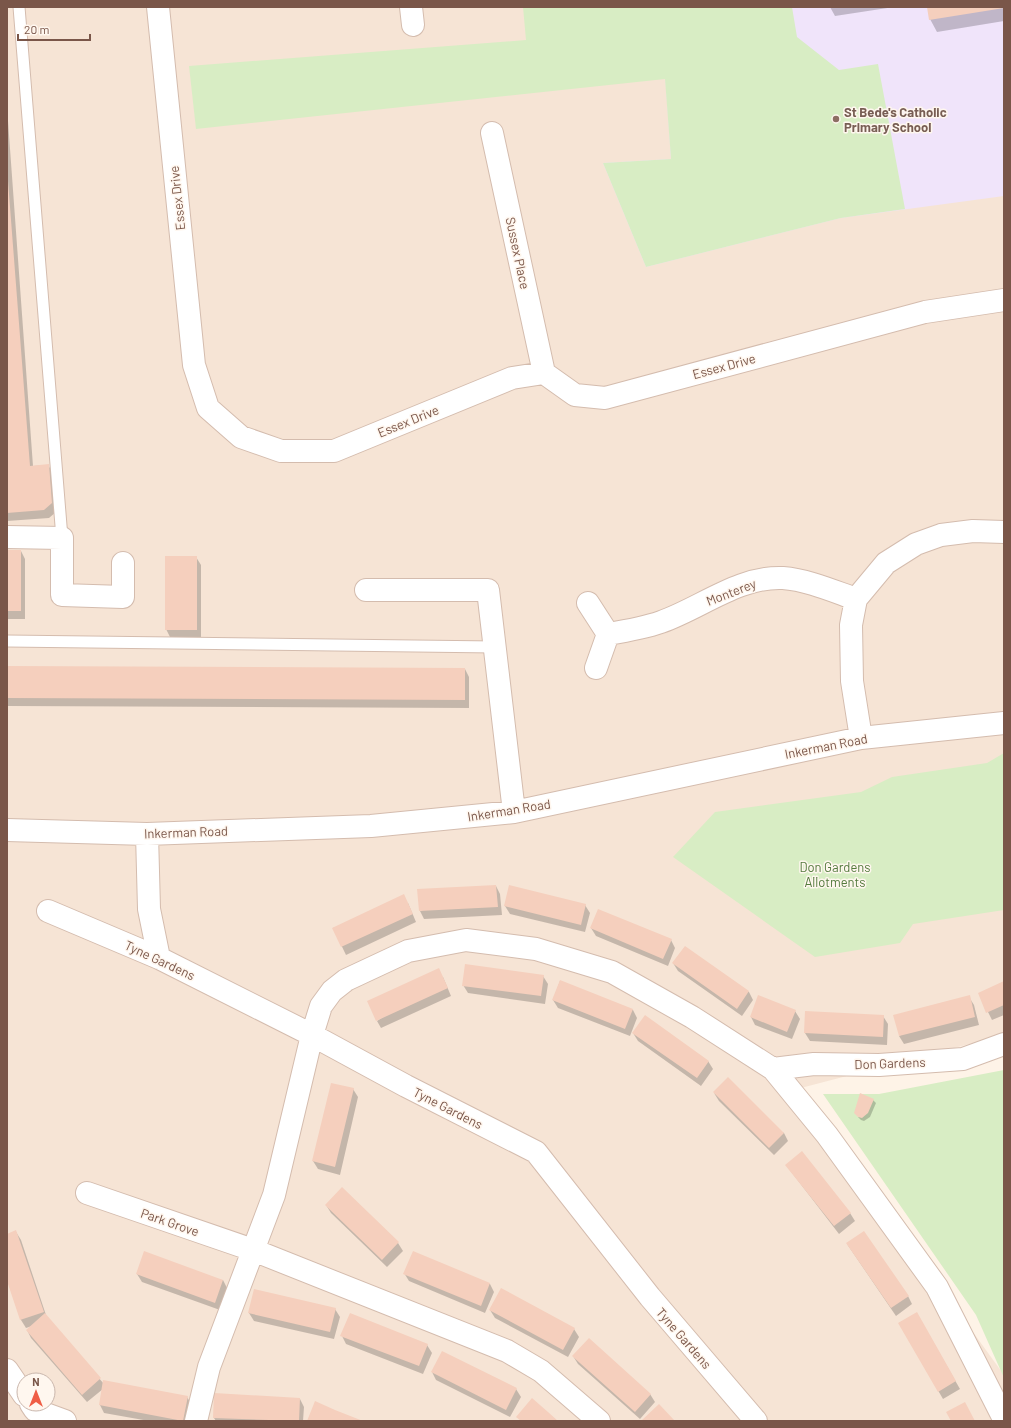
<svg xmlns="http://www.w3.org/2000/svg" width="1011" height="1428" viewBox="0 0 1011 1428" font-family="Barlow,sans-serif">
	<rect width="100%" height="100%" fill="#fef3e7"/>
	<path fill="#f6e4d5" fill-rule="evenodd" d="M7,7H1004V1035L797,1089L1004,1375V1421H7ZM24,1380H48V1404H24Z"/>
	<path fill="#f0e4fa" d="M523,7H1004V196L841,218L646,267L603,163L671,159L662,31Z"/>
	<path fill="#d8edc4" d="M523,7H792L797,37L839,70L878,64L905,209L841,218L646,267L603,163L671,159L665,79L196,129L189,66L526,40Z
		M1004,753V910L913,924L900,943L815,957L673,857L715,812L861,792L892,777L987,763Z
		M1004,1070V1378L976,1315L823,1094H879Z"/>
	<path fill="#0003" d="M830,7H894L835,16Z
		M928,7H1004V21L937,32L930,19Z
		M7,107L33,466L48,465L53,473L56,512L49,518L7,521Z
		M7,551H21L25,559V619H7Z
		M196,557L201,565V637H170L166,629Z
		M7,667L465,669L469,677V708L7,706Z
		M496,886L500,894L502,915L424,919L420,911Z
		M408,903L416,922L346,955L333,928Z
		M585,905L590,913L585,932L510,914L505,906Z
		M591,928L671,940L675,948L668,966L596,936Z
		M685,947L749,992L753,1000L742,1016L678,971L673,963Z
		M543,976L548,984L545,1004L468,993L463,985Z
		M443,977L451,996L381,1028L377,1021Z
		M560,981L633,1010L637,1018L630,1036L558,1008L553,1000Z
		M1004,983V1015L992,1020L979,994Z
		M969,997L974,1005L979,1025L904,1044L899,1036Z
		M795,1011L800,1019L792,1039L755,1025L751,1017Z
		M883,1016L888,1024L887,1045L810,1041L805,1033Z
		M633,1033L708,1061L713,1069L701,1086L638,1041Z
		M353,1089L358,1097L340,1175L318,1169L313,1161Z
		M714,1093L784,1133L788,1141L774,1155L719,1101Z
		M873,1100L876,1103L870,1117L864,1121L861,1120L858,1117Z
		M786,1165L850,1213L855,1221L839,1234Z
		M326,1205L398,1243L403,1251L387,1267L331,1213Z
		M16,1232L21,1240L47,1318L104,1384L187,1397L192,1405L189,1421H149L104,1413L100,1405L103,1389L87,1402L31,1338L27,1330L32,1326L26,1328L21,1320L7,1278V1235Z
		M847,1244L908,1296L912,1304L896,1316Z
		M404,1273L490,1284L494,1292L485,1313L409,1281Z
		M137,1274L223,1280L227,1288L220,1310L142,1282Z
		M335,1309L340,1317L334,1339L254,1321L249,1313Z
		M490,1310L574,1329L579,1337L568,1357L495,1318Z
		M917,1314L960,1389L943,1399L899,1323Z
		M342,1336L427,1345L432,1353L423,1374L346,1344Z
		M573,1356L650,1394L655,1402L640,1419L578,1364Z
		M432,1372L516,1389L521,1397L510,1417L436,1380Z
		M215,1394L300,1399L304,1407L303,1421H216L214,1418Z"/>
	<path fill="#f5cfbd" d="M927,7H1004V8L929,20Z
		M7,168L30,466L49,464L52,503L44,510L7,513Z
		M7,550H21V611H7Z
		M165,556H197V630H165Z
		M7,666L465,668V700L7,698Z
		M496,885L498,907L419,911L417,889Z
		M509,885L586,904L581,925L504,906Z
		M404,894L413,914L341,947L332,928Z
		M598,909L672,939L663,959L590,928Z
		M685,946L749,991L737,1009L672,963Z
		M465,964L544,975L541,996L462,986Z
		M439,968L448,988L376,1021L367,1001Z
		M560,980L633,1009L625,1029L552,1000Z
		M1004,981V1005L986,1013L978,993Z
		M758,995L796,1010L787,1032L750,1017Z
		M970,995L975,1017L899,1036L893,1015Z
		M805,1011L884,1015L883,1037L804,1033Z
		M645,1015L709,1061L697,1078L632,1033Z
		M728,1077L784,1133L769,1148L713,1092Z
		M331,1083L354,1088L335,1167L312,1161Z
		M860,1093L874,1099L868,1113L862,1118L858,1117L854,1113Z
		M802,1151L851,1213L834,1226L785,1165Z
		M342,1187L399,1242L382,1260L325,1205Z
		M16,1230L44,1312L20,1320L7,1281V1234Z
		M864,1231L909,1296L891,1308L846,1243Z
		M144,1251L223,1280L215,1303L136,1274Z
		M413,1251L490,1283L481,1306L403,1274Z
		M501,1288L575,1328L563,1350L489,1310Z
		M254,1289L336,1308L330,1332L248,1313Z
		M917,1312L956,1381L938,1392L898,1323Z
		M45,1313L101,1378L82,1395L26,1330Z
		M350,1313L428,1344L419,1366L340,1336Z
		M589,1338L651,1394L635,1412L572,1356Z
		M442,1351L517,1388L506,1410L431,1372Z
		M103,1380L188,1396L183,1421L99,1405Z
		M214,1393L300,1398L299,1421L213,1418Z
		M532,1398L548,1412L558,1421H521L516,1417Z
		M315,1401L335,1410L363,1421H307Z
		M965,1402L975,1421H951L946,1412Z
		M659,1404L675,1421H641Z"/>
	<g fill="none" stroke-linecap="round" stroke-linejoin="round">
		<defs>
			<path id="lane" d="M19,7L62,538
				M7,641L495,647"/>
			<path id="street" d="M158,7L194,365L208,408L241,437L281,451H334L512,378L544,373L575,395L605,398L925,312L1004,300
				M411,7L413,25
				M492,133L544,373
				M7,537L62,538V595L123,597V563
				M366,590H488L514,812
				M588,603L608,634L596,668
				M608,634C626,631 644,628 661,622C701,608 739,576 783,578C808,580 833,591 856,599
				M861,738L852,681L851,625L856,599L886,563L916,544L941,535L973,531L1004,532
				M7,830L147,834L371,826L514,812L861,738L1004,723
				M147,834L149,909L159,958
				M48,911L159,958L312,1035L406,1086L536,1152L650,1297L756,1421
				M773,1069L814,1064L879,1065L963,1059L1004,1044
				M87,1193L253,1250L507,1351L541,1371L599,1421
				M7,1370L24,1395
				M31,1404L35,1410L65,1421
				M196,1421L209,1367L274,1195L312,1035L321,1006L332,991L346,980L408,951L466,940L536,949L612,972L692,1017L773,1069L827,1135L937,1287L1004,1419"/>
		</defs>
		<use href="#lane" stroke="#d4bcae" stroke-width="13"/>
		<use href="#street" stroke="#d4bcae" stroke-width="24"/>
		<use href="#lane" stroke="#fff" stroke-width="11"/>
		<use href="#street" stroke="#fff" stroke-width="22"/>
	</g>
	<circle fill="#8d6e63" stroke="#fff7ef" stroke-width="1.5" cx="836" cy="119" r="4"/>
	<g text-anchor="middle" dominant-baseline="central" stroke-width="3" stroke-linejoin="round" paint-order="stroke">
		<g font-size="13" font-weight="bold" fill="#785e54" stroke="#fff7ef" text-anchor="start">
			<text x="844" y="112">St Bede's Catholic<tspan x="844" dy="15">Primary School</tspan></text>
		</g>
		<g font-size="13" fill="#7a5649" stroke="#fff7ef">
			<text transform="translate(177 198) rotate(-96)">Essex Drive</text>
			<text transform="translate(518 253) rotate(78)">Sussex Place</text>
			<text transform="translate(724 366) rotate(-15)">Essex Drive</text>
			<text transform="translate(408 421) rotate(-22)">Essex Drive</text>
			<text transform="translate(731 592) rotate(-21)">Monterey</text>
			<text transform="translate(826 746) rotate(-11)">Inkerman Road</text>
			<text transform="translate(509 810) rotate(-9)">Inkerman Road</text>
			<text transform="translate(186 832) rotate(-2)">Inkerman Road</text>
			<text transform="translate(160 960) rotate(25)">Tyne Gardens</text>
			<text transform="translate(890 1063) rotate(-2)">Don Gardens</text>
			<text transform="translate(448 1108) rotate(27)">Tyne Gardens</text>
			<text transform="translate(170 1222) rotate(19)">Park Grove</text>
			<text transform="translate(684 1338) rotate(49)">Tyne Gardens</text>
		</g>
		<g font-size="13" fill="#547a3d" stroke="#fff7ef">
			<text x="835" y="867">Don Gardens<tspan x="835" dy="15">Allotments</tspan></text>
		</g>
	</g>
	<rect width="1011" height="1428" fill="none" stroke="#7a5649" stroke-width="16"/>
	<g transform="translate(36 1392)"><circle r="19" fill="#fff7ef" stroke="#cab7ad"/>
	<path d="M0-3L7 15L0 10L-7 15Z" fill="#ef5d45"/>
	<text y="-6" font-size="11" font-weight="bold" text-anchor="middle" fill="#7a5649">N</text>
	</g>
	<path d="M18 34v6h72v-6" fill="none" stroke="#7a5649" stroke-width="2"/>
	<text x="24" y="34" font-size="12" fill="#7a5649" stroke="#fff7ef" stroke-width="3" paint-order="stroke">20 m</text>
</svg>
